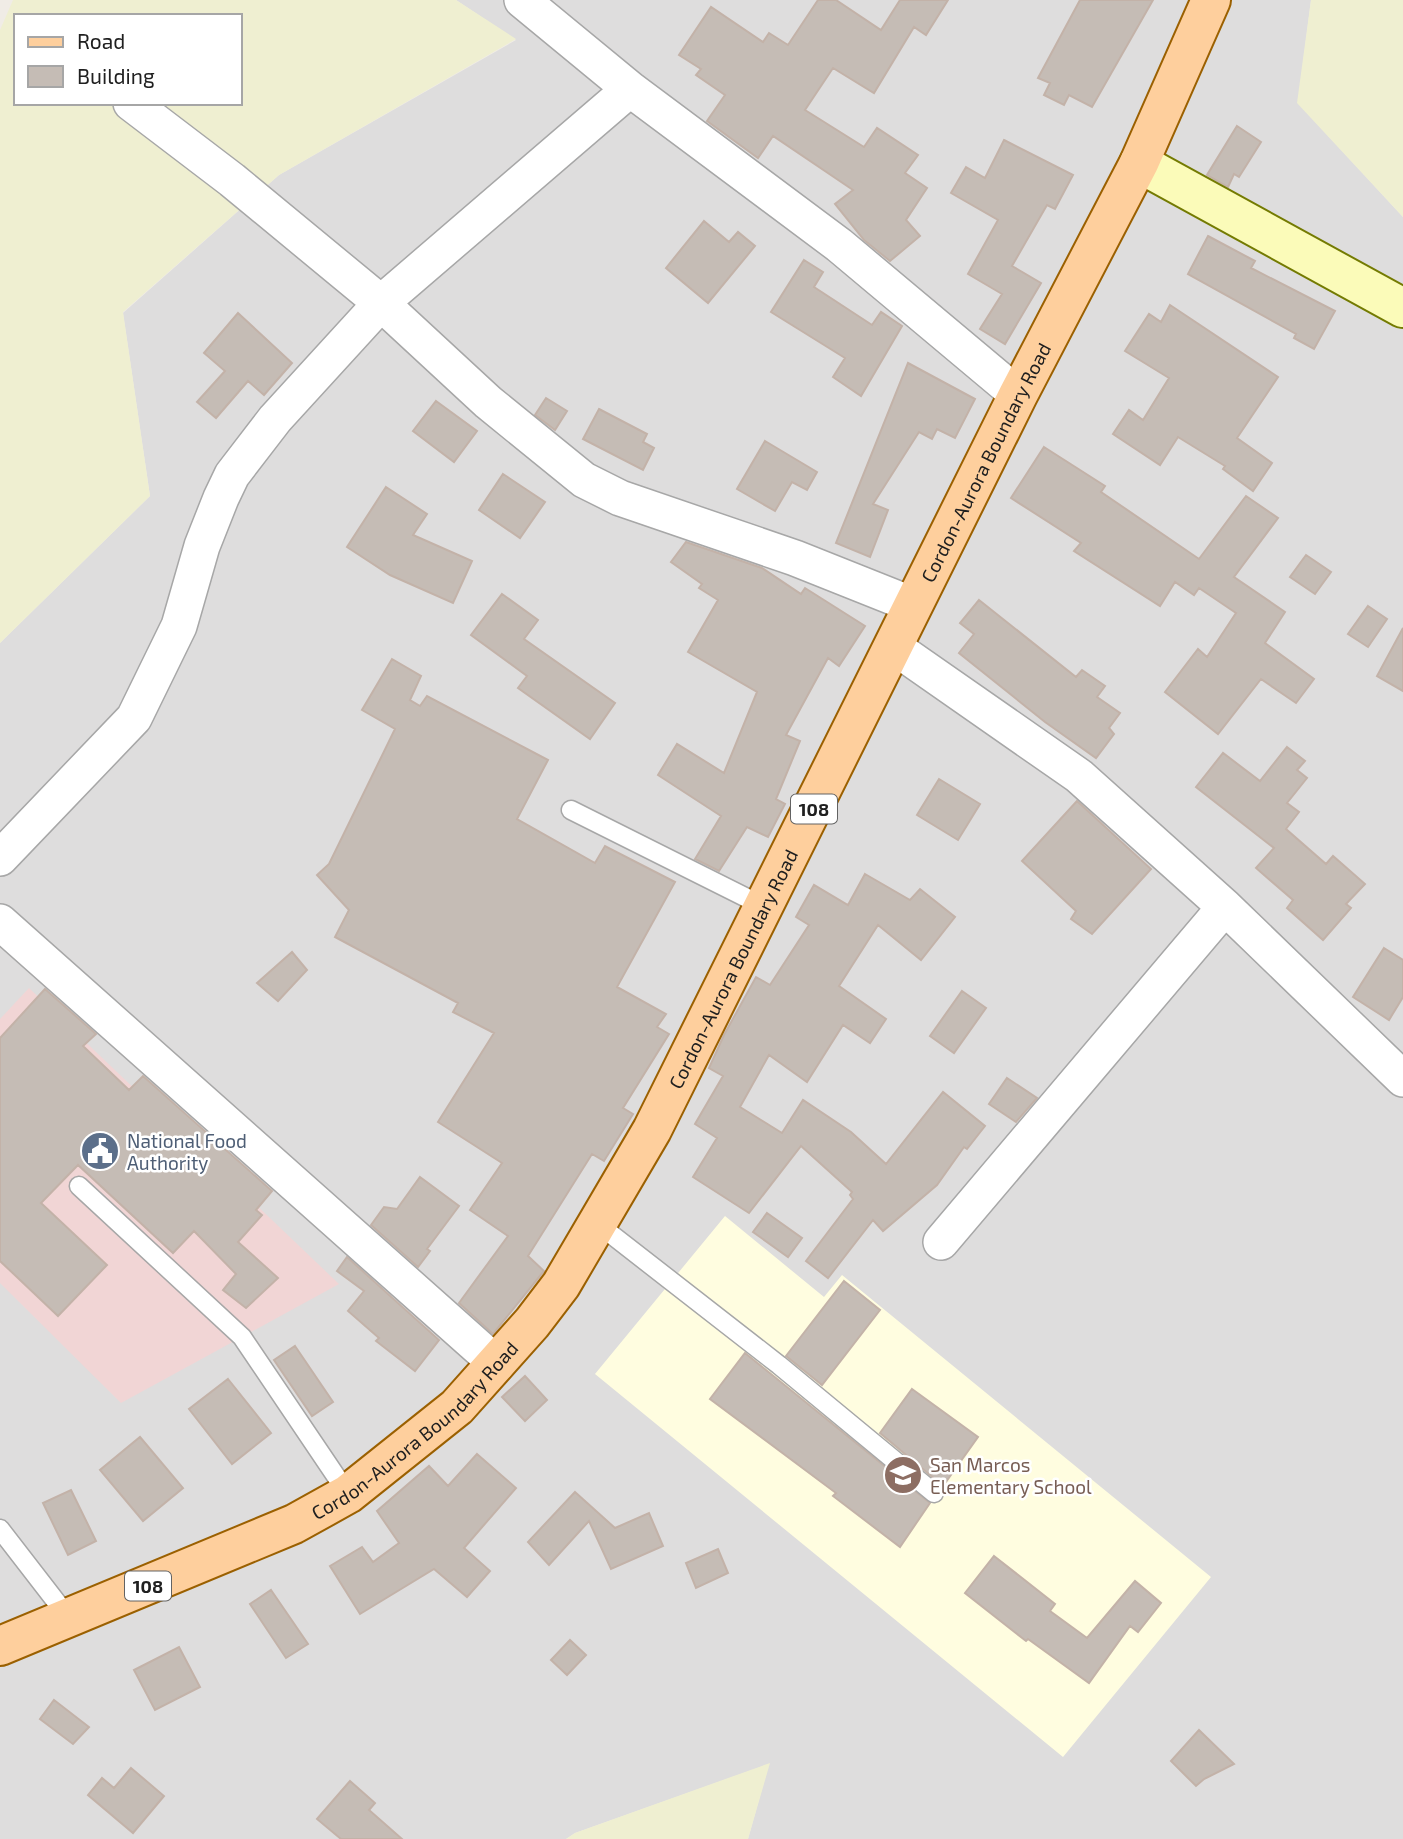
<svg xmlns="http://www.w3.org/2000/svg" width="1403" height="1839" viewBox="0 0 1403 1839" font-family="'Exo 2',sans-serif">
	<rect width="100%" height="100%" fill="#f0ece6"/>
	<path fill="#dedddd" d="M456,0H1311L1298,103L1403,217V1839H748L769,1764L575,1833L566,1839H0V643L150,496L123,313L279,175L516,40Z"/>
	<path fill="#f1d5d5" d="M29,988L339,1284L121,1403L0,1283V1019Z"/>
	<path fill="#fffde0" d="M725,1216L824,1297L842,1275L1211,1577L1063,1757L595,1374Z"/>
	<path fill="#efefd1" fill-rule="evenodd" d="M13,0H456L516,39L279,175L123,312L150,496L0,643V30ZM16,16H240V103H16Z
		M1311,0H1403V217L1297,103Z
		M770,1763L748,1839H566L575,1833Z"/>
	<path fill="#c5bcb5" stroke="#c3b2a8" stroke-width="2" d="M818,0H836L881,30L900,0H948L926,35L914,27L874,93L833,68L805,110L864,147L877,128L918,155L905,173L927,188L906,220L920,236L890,261L864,240L835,204L853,190L773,136L758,158L707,121L725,95L696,75L701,69L679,55L711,7L763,42L769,33L788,45Z
		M1080,0H1153L1092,107L1069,95L1064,105L1044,95L1050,83L1038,78Z
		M1237,126L1261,142L1239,177L1234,174L1228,187L1207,175Z
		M1004,140L1073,175L1055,209L1047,205L1012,266L1041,283L1005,344L980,329L1002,294L968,274L998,220L951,193L966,167L985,178Z
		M704,221L729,242L738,232L755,246L708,303L666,268Z
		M1208,236L1255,261L1251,268L1335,311L1314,349L1294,338L1296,334L1188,274Z
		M804,260L823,272L814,287L872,325L881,312L902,326L861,396L833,377L845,358L771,312Z
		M1170,305L1278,377L1237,438L1272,463L1253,491L1223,469L1225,466L1178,437L1160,465L1113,434L1129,410L1143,420L1169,378L1125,351L1149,314L1161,322Z
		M238,313L292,363L264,395L248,381L216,418L197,402L225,371L204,353Z
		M908,363L975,399L955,438L937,429L932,439L919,432L873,504L888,510L870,557L836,543Z
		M546,398L567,411L555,430L535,415Z
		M436,401L477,431L454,462L413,431Z
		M599,409L647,434L643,442L654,448L643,470L583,439Z
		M765,441L817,472L807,490L792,482L775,511L737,489Z
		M1044,447L1105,486L1101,492L1199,559L1246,496L1278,518L1234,577L1285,612L1265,643L1314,679L1296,703L1261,679L1218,734L1165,692L1198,649L1207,657L1236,613L1199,588L1194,595L1175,582L1160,606L1074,551L1081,543L1011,498Z
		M503,474L545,502L520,538L479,510Z
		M386,487L427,514L413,535L472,561L453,603L390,575L347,547Z
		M686,542L762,568L801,594L805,588L865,626L839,666L828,658L786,735L800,741L776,799L785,804L768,837L747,827L719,871L695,859L721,816L658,775L677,744L724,773L757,692L688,652L718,600L699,588L702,584L671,562Z
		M1306,555L1331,572L1315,594L1290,577Z
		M502,594L538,620L524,639L615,703L590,739L518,688L527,676L471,635Z
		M979,600L1076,677L1082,670L1105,686L1097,697L1120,713L1109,728L1114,734L1096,758L1045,722L959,653L974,634L960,623Z
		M1368,606L1387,619L1368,647L1348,634Z
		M1403,628V691L1377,676Z
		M392,659L421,676L410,700L420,706L427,696L548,760L517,819L595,863L605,846L675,882L617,987L666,1014L657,1027L669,1034L623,1108L633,1114L604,1161L592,1154L528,1256L544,1271L493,1334L459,1303L508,1236L470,1210L502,1163L438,1122L494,1033L453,1012L458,1003L335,937L349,910L317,875L329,864L395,729L362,710Z
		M1287,747L1305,761L1297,770L1307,778L1287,803L1299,812L1286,829L1326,864L1333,856L1365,884L1346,904L1351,908L1323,940L1287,908L1293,900L1256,868L1274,848L1196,787L1223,753L1260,781Z
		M939,779L980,804L958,840L917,815Z
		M1077,801L1151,869L1092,934L1071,919L1076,911L1022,861Z
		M865,874L910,900L920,889L955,917L921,960L878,925L839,986L886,1019L870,1043L843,1025L807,1082L769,1055L740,1107L782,1133L803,1100L851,1132L886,1164L943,1092L985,1126L967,1149L964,1147L937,1185L883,1231L873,1220L828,1278L806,1261L853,1199L850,1195L852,1192L801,1146L749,1213L693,1177L717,1138L695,1124L723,1076L709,1068L724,1035L756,977L770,985L809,925L796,917L814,885L848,905Z
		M1384,948L1403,960V997L1389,1020L1353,997Z
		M292,952L307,970L278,1001L257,983Z
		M45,989L96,1034L83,1046L129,1090L143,1076L272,1191L256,1210L262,1215L238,1242L278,1278L246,1308L223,1290L236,1274L194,1231L173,1253L78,1165L41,1203L107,1265L58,1316L0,1261V1038Z
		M962,991L986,1008L954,1053L930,1036Z
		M1007,1078L1037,1098L1016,1122L989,1104Z
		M420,1177L459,1206L427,1249L430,1251L418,1267L371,1225L384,1207L397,1209Z
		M767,1213L802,1238L788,1257L753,1232Z
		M347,1257L439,1340L415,1371L376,1341L379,1338L348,1311L364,1291L337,1271Z
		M844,1281L880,1310L822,1385L786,1356Z
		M295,1346L333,1402L312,1416L274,1360Z
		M745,1353L930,1503L900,1547L833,1496L836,1493L710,1399Z
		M525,1376L547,1400L525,1421L502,1397Z
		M228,1379L271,1433L232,1464L189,1409Z
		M912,1389L978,1437L943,1486L880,1433Z
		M140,1437L183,1488L143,1521L100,1470Z
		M477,1454L516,1488L464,1548L490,1571L467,1597L434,1569L360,1614L330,1566L362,1547L373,1562L399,1543L377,1511L429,1466L448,1486Z
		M71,1490L96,1541L68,1555L43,1503Z
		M575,1492L615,1528L649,1513L663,1546L611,1569L589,1521L549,1565L528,1542Z
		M718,1549L728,1573L696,1588L686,1563Z
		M994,1556L1055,1604L1050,1611L1087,1638L1135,1581L1161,1603L1138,1632L1130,1626L1089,1683L1028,1639L1026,1641L965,1593Z
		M271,1590L308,1644L286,1658L250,1604Z
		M570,1640L586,1655L567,1675L551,1660Z
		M179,1647L200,1687L155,1710L134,1670Z
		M54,1700L89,1727L73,1744L40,1719Z
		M1199,1730L1234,1764L1204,1779L1196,1786L1171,1761Z
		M131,1768L164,1796L133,1833L88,1795L102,1778L114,1788Z
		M350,1781L375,1803L369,1810L402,1839H341L317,1819Z"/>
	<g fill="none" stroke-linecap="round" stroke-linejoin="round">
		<defs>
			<path id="lane" d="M571,810L765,907
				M79,1186L242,1337L348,1494
				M598,1224L779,1365L934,1493
				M0,1529L68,1617"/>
			<path id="street" d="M522,0L630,89L839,245L1018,395
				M131,103L232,180L381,303L488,402L584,480L620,498L795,558L913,605
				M894,647L1079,776L1225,907L1403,1079
				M0,858L134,718L179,626L202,546L221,498L232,475L275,419L381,303L630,89
				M0,922L497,1364
				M941,1242L1225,907"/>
			<path id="secondary" d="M1139,163L1403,308"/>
			<g id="primary">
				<path id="s1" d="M0,1646L294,1524L348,1494L457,1407L532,1323L561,1285L652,1130L1018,395L1139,163L1211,0"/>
			</g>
		</defs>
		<use href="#lane" stroke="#a7a7a7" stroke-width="21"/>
		<use href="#street" stroke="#a7a7a7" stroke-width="38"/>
		<use href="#secondary" stroke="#747b02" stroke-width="42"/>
		<use href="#primary" stroke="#9b6000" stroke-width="42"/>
		<use href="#lane" stroke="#fff" stroke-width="18"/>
		<use href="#street" stroke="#fff" stroke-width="35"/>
		<use href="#secondary" stroke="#fbfbb9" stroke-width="38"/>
		<use href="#primary" stroke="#fecf9d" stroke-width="38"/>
	</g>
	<defs>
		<symbol id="civic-disc" viewBox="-11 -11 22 22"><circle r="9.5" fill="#5c6f8a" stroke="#fff"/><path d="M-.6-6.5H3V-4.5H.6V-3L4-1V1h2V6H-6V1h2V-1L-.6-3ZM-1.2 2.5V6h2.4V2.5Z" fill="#fff"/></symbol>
		<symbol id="school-disc" viewBox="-11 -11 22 22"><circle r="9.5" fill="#8d6e63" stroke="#fff"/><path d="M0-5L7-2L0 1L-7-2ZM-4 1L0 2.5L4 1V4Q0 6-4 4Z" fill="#fff"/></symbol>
	</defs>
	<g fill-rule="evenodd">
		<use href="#civic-disc" x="78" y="1129" width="44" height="44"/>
		<use href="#school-disc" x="881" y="1453" width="44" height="44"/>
	</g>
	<g text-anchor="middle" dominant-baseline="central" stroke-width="5" stroke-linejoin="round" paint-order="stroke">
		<g fill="#fff" stroke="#636363" stroke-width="2">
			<rect x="791" y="794.5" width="46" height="29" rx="5"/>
			<rect x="125" y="1571.5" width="46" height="29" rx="5"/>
		</g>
		<g font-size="18" font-weight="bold" fill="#202020">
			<text x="814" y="809">108</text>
			<text x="148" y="1586">108</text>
		</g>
		<g font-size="19" fill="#202020" stroke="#fff">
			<text stroke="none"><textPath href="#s1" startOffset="1606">Cordon-Aurora Boundary Road</textPath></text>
			<text stroke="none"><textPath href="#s1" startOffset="1040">Cordon-Aurora Boundary Road</textPath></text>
			<text stroke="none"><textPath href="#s1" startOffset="472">Cordon-Aurora Boundary Road</textPath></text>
		</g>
		<g font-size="19" fill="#4e5e75" stroke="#fff" text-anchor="start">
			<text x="127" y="1140">National Food<tspan x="127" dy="22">Authority</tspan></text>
		</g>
		<g font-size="19" fill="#785e54" stroke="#fff" text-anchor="start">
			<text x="930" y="1464">San Marcos<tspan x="930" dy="22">Elementary School</tspan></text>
		</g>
	</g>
	<rect x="14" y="14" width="228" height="91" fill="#ffffff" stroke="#a6a6a6" stroke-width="2"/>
	<rect x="28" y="37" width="35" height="10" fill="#fecf9d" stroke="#a6a6a6" stroke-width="2"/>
	<text x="77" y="49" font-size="21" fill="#202020">Road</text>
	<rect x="28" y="66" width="35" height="21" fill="#c5bcb5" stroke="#a6a6a6" stroke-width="2"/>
	<text x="77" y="84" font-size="21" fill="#202020">Building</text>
</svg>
